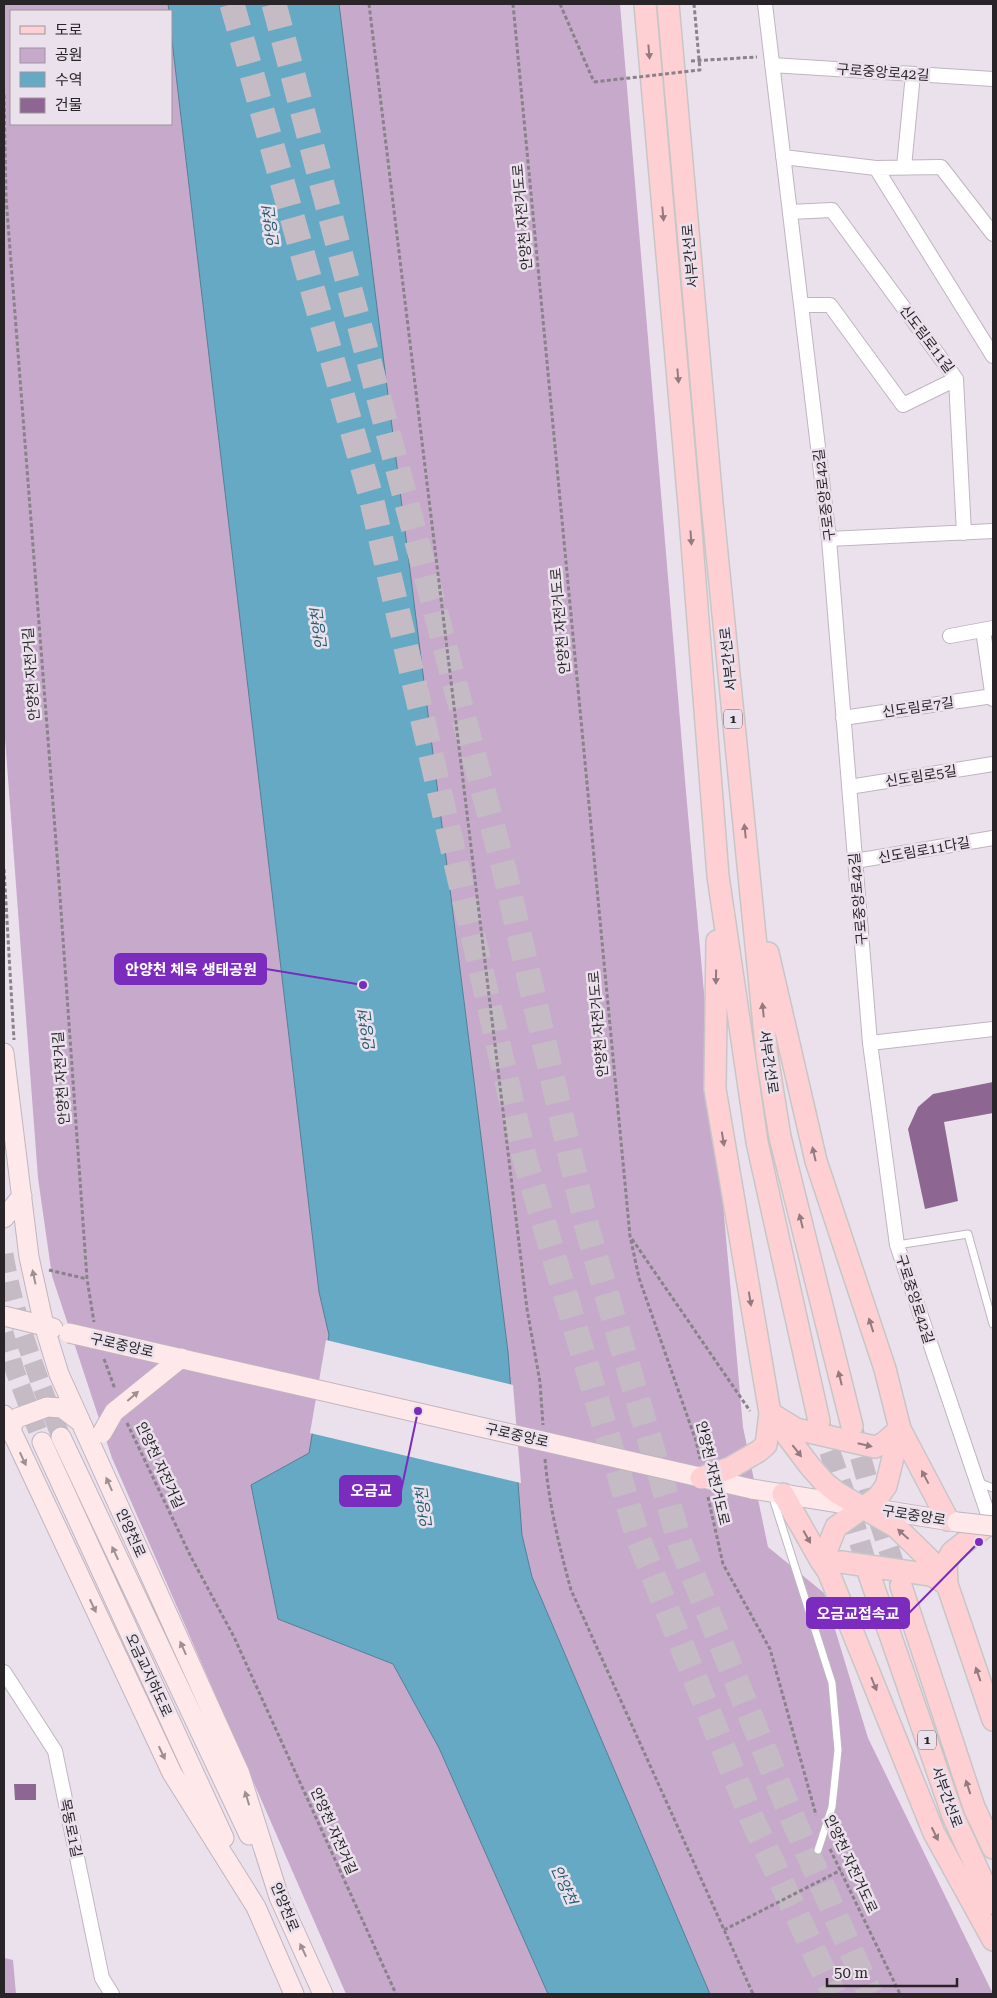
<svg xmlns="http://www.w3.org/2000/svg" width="997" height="1998" viewBox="0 0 997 1998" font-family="'Roboto Serif','Noto Sans KR',serif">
	<rect width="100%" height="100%" fill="#ebe1ec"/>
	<path fill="#c7a9cb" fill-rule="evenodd" d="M4,4H620L686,792L743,1427L768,1547L824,1593L868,1738L993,1994H346L112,1458L52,1276L38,1178L4,725ZM11,11H171V124H11Z
		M4,1958L13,1960L16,1994H4Z"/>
	<path fill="#66a9c4" stroke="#538195" d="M168,4H339L508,1352L522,1535L532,1577L710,1994H548L439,1748L393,1664L278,1619L251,1485L309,1453L329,1335L319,1292L171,32V11H169Z"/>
	<path fill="#ebe1ec" d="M326,1340L513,1385L521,1483L310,1433Z"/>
	<path fill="#8d6792" d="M993,1082V1113L944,1122L958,1201L925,1209L908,1129L918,1107L933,1094Z
		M14,1784H36V1800H15Z"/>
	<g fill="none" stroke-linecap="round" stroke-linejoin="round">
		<path stroke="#c4bbc5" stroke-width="19" stroke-dasharray="19 9" stroke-linecap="butt" d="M4,1254C14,1317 38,1377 61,1437
			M4,1333L15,1371L42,1442"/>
		<path stroke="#c4bbc5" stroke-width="21" stroke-dasharray="21 11" stroke-linecap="butt" d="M819,1421L851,1512L869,1574
			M852,1426L874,1505L901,1586"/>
		<path stroke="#c4bbc5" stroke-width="25" stroke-dasharray="25 12" stroke-linecap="butt" d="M232,4L371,497L525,1160L638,1538L752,1819L834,1994
			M274,4L504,869L587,1228L681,1546L788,1808L870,1994"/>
		<defs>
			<path id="lane" d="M897,1245L968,1234L993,1324
				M978,1482L993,1488
				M772,1495L832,1683L838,1750L832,1807L818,1850"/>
			<path id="street" d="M765,4L829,539L870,1043L897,1245L993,1529
				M772,65L993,79
				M783,157L876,168L993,356
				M904,167L913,74
				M876,168L941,167L993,234
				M790,212L832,210L956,379L964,533
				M801,305H830L903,405L956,379
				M829,539L993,531
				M983,630L993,699
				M950,636L993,628
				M843,718L993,696
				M849,787L993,764
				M855,861L993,838
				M870,1043L993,1029
				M4,1672L55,1751L102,1978L112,1994"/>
			<path id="secondary" d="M4,1053L29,1257L44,1325L59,1374L240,1774L279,1897L323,1994
				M4,1218L22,1196
				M4,1316L53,1328
				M4,1415L172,1773L256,1907L294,1994
				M11,1433L13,1423L17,1418L47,1407L62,1408L79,1421
				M61,1437L249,1835
				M42,1442L224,1838
				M752,1489L957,1522"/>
			<path id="primary" d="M645,4L689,505L718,876L757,1142L819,1421
				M668,4L712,503L767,1056L780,1137L852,1426
				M717,941L715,1089L770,1413L809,1465L824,1482L836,1492L896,1527L930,1560L947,1584L993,1720
				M768,953L816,1161L885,1369L900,1429L948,1520
				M759,1451L766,1445L770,1413L796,1429L875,1447L884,1443L900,1429
				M783,1494L821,1561L828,1571L934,1833L993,1940
				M828,1571L827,1549L836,1527L878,1497L886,1486L900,1429
				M828,1571L834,1563L841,1562L931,1575L947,1584
				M869,1574L953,1816L993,1903
				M947,1584L946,1563L952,1552L986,1526
				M901,1586L974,1807L993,1848"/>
		</defs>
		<use href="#lane" stroke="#bfb5c0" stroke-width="9"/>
		<use href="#street" stroke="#bfb5c0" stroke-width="16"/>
		<use href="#secondary" stroke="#bfb5c0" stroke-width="21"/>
		<use href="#primary" stroke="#c7c6c7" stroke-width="24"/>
		<path stroke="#89828a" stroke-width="3" stroke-dasharray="4 2.5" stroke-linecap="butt" d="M369,4L527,1309L540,1382L543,1425
			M513,4L630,1236L639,1278L696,1441L700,1459
			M560,4L594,82
			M691,61L757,57
			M4,95L6,198L58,868L87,1279L94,1322
			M4,869L14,1040
			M632,1239L750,1411
			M49,1270L87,1279
			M104,1359L115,1389
			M127,1423L191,1557L234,1637L396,1994
			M545,1459C549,1504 559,1546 571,1590L753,1994
			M708,1497L723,1564L770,1649L816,1815
			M830,1849L900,1994
			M724,1930L841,1870"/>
		<use href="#lane" stroke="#fff" stroke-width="7"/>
		<use href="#street" stroke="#fff" stroke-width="14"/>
		<use href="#secondary" stroke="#fee8e9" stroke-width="19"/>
		<use href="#primary" stroke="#fed0d4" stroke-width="21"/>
		<defs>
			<path id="secondary-bridge" d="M69,1333L752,1489
				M102,1433L114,1412L181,1358
				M957,1522L993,1526"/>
			<path id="primary-bridge" d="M701,1478L730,1468L759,1451"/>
		</defs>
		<use href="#secondary-bridge" stroke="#bfb5c0" stroke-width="21" stroke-linecap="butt"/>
		<use href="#primary-bridge" stroke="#c7c6c7" stroke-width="24" stroke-linecap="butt"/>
		<path stroke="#89828a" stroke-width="3" stroke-dasharray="4 2.5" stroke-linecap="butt" d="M594,82L700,70L694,4"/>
		<use href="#secondary-bridge" stroke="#fee8e9" stroke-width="19"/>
		<use href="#primary-bridge" stroke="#fed0d4" stroke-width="21"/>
	</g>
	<defs><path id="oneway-solid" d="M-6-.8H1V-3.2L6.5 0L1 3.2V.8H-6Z" transform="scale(1.25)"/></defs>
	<g fill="#937a7e">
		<use href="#oneway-solid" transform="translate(649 52) rotate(85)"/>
		<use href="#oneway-solid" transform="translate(663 214) rotate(85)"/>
		<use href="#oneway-solid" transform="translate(678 376) rotate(85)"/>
		<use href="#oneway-solid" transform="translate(691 538) rotate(86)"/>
		<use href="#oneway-solid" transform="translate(745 831) rotate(-96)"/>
		<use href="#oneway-solid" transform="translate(716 977) rotate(91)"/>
		<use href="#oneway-solid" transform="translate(763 1010) rotate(-96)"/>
		<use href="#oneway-solid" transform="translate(723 1139) rotate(81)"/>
		<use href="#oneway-solid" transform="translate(814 1154) rotate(-103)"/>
		<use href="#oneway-solid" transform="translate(801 1221) rotate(-104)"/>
		<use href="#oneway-solid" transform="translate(750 1299) rotate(81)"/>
		<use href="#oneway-solid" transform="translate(871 1325) rotate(-108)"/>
		<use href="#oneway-solid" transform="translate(840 1378) rotate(-104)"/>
		<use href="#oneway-solid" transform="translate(865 1445) rotate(13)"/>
		<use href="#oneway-solid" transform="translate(797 1451) rotate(52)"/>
		<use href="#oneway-solid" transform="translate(925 1477) rotate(-118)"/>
		<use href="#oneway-solid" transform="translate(903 1534) rotate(-138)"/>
		<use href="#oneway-solid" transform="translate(807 1537) rotate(61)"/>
		<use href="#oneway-solid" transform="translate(978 1674) rotate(-109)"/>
		<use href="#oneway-solid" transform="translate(874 1684) rotate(68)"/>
		<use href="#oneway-solid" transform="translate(968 1787) rotate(-108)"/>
		<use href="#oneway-solid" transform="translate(935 1834) rotate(64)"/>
	</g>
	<g fill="#9e9092">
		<use href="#oneway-solid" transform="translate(34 1277) rotate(-102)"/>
		<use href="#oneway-solid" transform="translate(133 1396) rotate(-41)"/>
		<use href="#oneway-solid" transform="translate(23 1459) rotate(65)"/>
		<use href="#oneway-solid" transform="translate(109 1484) rotate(-114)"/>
		<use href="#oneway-solid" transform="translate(115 1553) rotate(-115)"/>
		<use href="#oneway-solid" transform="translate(93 1606) rotate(65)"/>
		<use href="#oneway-solid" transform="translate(183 1648) rotate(-114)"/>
		<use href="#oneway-solid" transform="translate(162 1753) rotate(65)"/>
		<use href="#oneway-solid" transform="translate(247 1798) rotate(-107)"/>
		<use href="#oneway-solid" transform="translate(303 1950) rotate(-115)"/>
	</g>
	<g text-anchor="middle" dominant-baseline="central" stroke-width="5" stroke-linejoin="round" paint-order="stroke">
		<g fill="#ebe1ec" stroke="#625d63" stroke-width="1">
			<rect x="724" y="709.5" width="18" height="19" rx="4"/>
			<rect x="918" y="1730.5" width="18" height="19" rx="4"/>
		</g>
		<g font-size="12" font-weight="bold" fill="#282428">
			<text x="733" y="719">1</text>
			<text x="927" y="1740">1</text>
		</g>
		<g font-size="14" fill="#282428" stroke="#ebe1ec">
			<text transform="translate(883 72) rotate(4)">구로중앙로42길</text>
			<text transform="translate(522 217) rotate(-95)">안양천 자전거도로</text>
			<text transform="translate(690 256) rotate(-95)">서부간선로</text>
			<text transform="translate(927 339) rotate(53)">신도림로11길</text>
			<text transform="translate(824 495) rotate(-97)">구로중앙로42길</text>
			<text transform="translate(560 621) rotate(-95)">안양천 자전거도로</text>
			<text transform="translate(728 659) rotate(-96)">서부간선로</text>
			<text transform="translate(31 674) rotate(-94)">안양천 자전거길</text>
			<text transform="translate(918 707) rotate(-8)">신도림로7길</text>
			<text transform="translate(921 776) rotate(-9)">신도림로5길</text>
			<text transform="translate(924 850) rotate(-10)">신도림로11다길</text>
			<text transform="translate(858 899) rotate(-95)">구로중앙로42길</text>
			<text transform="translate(598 1024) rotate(-95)">안양천 자전거도로</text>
			<text transform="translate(769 1062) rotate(82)">서부간선로</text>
			<text transform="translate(61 1078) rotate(-94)">안양천 자전거길</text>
			<text transform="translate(915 1299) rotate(72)">구로중앙로42길</text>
			<text transform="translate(122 1345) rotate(13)">구로중앙로</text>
			<text transform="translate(517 1435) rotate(13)">구로중앙로</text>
			<text transform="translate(160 1465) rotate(65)">안양천 자전거길</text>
			<text transform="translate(713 1473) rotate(77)">안양천 자전거도로</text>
			<text transform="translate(914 1515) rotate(9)">구로중앙로</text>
			<text transform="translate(131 1533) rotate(66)">안양천로</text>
			<text transform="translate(149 1675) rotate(65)">오금교지하도로</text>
			<text transform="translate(947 1797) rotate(70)">서부간선로</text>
			<text transform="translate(71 1828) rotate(78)">목동로1길</text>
			<text transform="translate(334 1831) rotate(66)">안양천 자전거길</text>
			<text transform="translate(851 1864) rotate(65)">안양천 자전거도로</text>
			<text transform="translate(285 1907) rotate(68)">안양천로</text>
		</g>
		<g font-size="15" font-style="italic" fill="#275c70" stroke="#ebe1ec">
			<text transform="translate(271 227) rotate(-97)">안양천</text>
			<text transform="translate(319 629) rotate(-97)">안양천</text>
			<text transform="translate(367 1031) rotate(-97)">안양천</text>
			<text transform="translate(424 1508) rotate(-97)">안양천</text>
			<text transform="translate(564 1885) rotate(66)">안양천</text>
		</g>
	</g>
	<path fill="none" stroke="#7b2cbf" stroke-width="2" d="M363 985L266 969M418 1411L401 1491M979 1542L909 1613"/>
	<g fill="#7b2cbf" stroke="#ebe1ec" stroke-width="2">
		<circle cx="363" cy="985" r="5"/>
		<circle cx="418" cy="1411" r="5"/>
		<circle cx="979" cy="1542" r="5"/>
	</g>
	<g fill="#7b2cbf" stroke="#7b2cbf" stroke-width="2">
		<rect x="115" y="954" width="151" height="30" rx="5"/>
		<rect x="340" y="1476" width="61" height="30" rx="5"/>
		<rect x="807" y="1598" width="102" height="30" rx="5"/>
	</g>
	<g font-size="15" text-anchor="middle" font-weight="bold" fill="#fff">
		<text x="191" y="975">안양천 체육 생태공원</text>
		<text x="371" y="1496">오금교</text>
		<text x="858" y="1619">오금교접속교</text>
	</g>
	<rect width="997" height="1998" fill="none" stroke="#282428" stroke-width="10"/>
	<rect x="10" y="10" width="162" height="115" fill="#ebe1ec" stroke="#9d959e"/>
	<rect x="20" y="26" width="25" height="8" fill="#fed0d4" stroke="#9d959e"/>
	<text x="55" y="35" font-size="15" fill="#282428">도로</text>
	<rect x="20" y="48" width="25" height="15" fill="#c7a9cb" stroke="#9d959e"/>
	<text x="55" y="60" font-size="15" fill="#282428">공원</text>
	<rect x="20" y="72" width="25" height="15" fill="#66a9c4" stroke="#9d959e"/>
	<text x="55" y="85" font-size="15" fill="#282428">수역</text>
	<rect x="20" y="98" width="25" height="15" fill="#8d6792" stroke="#9d959e"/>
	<text x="55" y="110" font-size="15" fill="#282428">건물</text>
	<path d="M827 1978v8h130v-8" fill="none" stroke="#282428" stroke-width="2.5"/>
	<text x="834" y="1978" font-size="15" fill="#282428" stroke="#ebe1ec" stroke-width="4" paint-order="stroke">50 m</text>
</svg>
